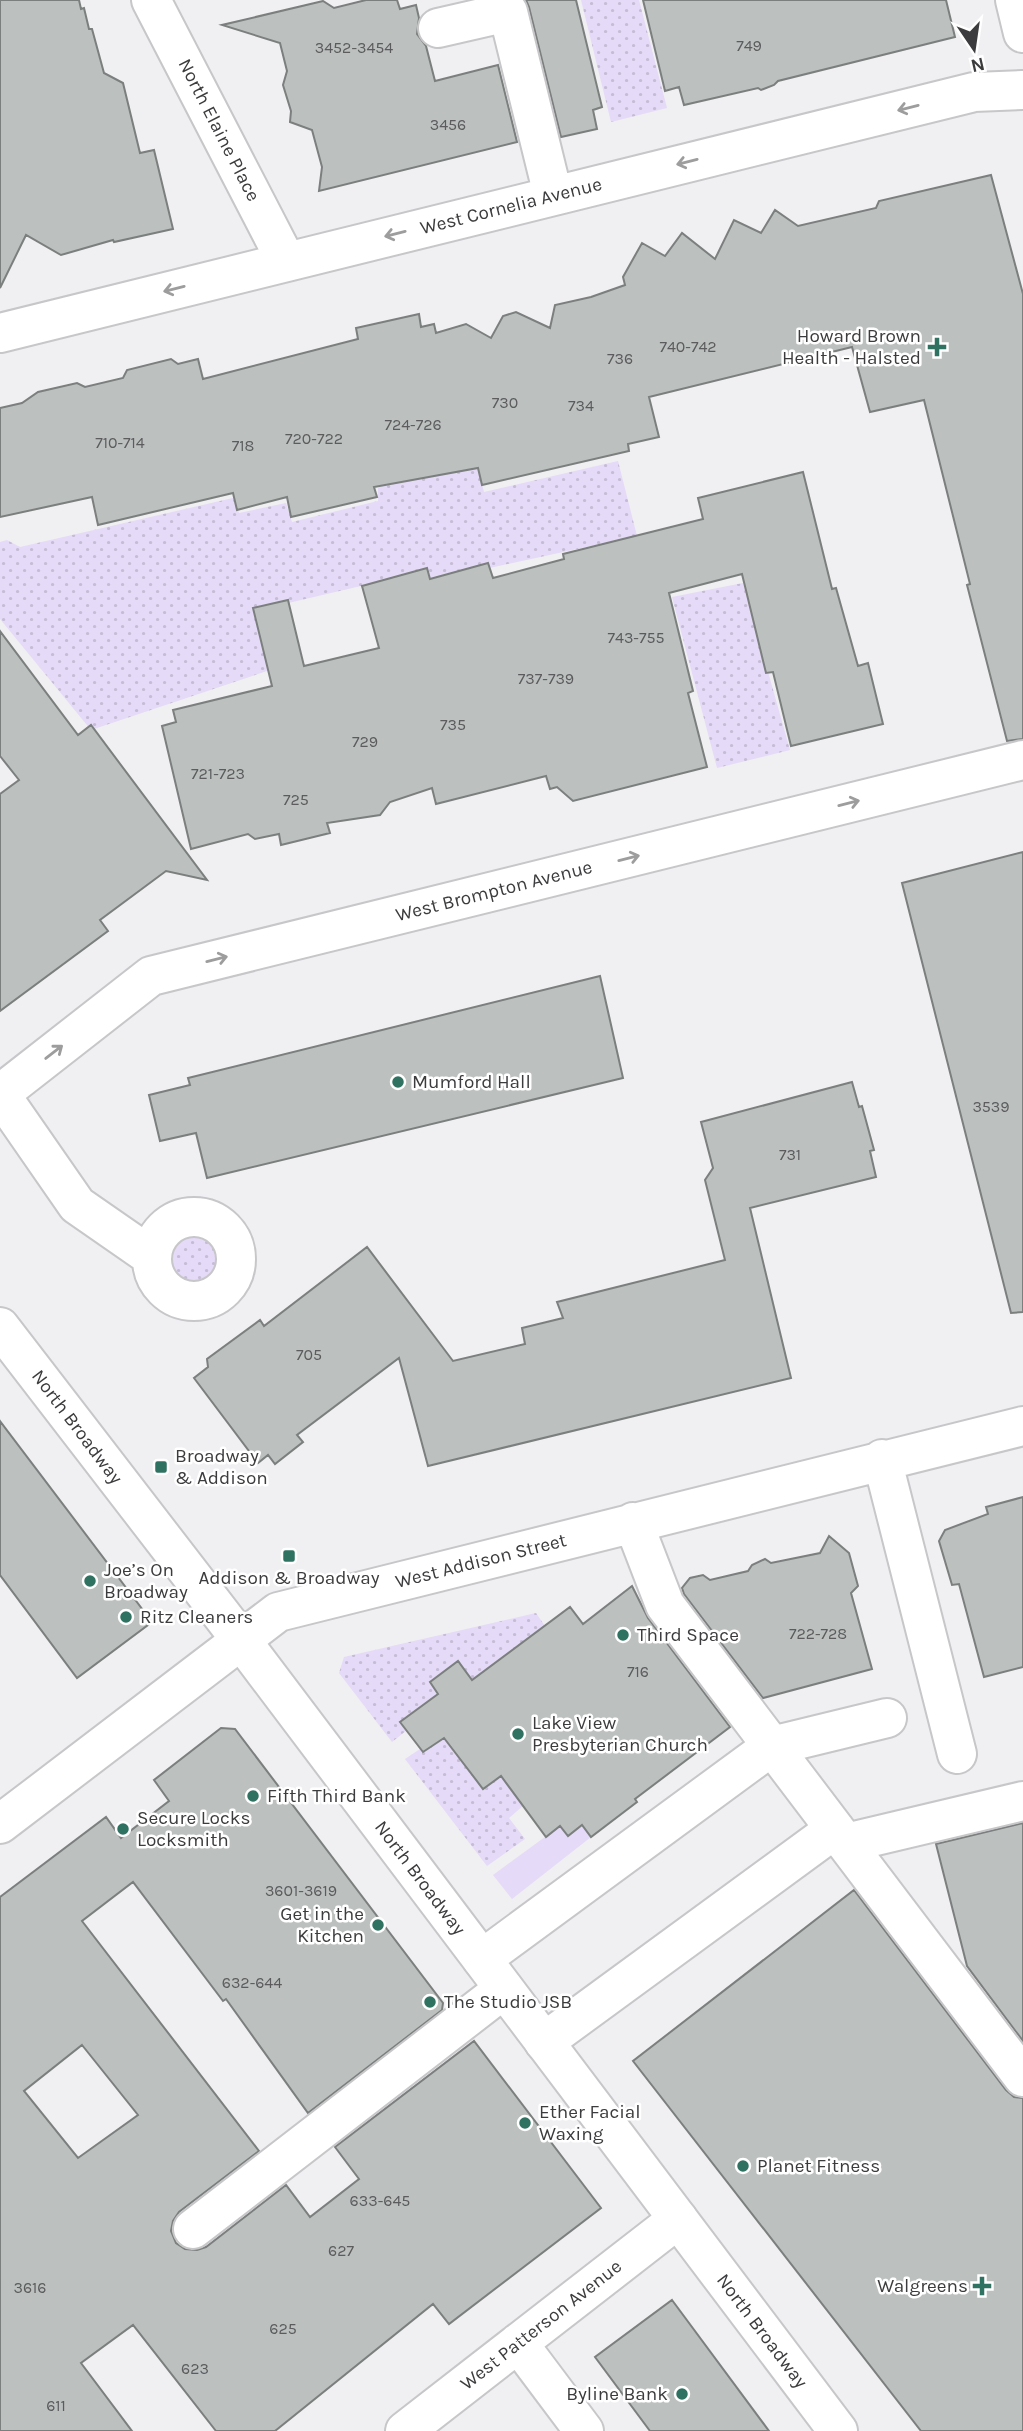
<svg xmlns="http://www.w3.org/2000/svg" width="1023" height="2431" viewBox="0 0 1023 2431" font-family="Karla,sans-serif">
	<defs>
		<pattern id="grass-dots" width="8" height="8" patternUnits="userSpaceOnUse" patternTransform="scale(1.75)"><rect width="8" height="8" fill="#e5daf7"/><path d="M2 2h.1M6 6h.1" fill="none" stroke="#c5bcd5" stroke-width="1.8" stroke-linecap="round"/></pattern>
	</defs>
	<rect width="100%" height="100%" fill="#f0eff2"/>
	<path fill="url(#grass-dots)" d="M581,0H639L667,108L611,122Z
		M476,460L484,492L618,461L637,536L429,581L425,571L254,611L270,670L91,730L0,619V542L7,540L20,547L233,498L239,513L286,503L292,522L378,501V488L392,480Z
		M743,583L790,750L717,768L672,597Z
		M166 1258a30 30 0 1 1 60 0a30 30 0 1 1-60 0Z
		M536,1613L545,1626L472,1680L458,1661L430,1682L438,1694L407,1730L392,1742L339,1673L344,1657Z
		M444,1738L483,1789L515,1765L524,1805L509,1818L525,1839L487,1866L405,1759L420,1749L424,1752Z"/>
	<path fill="#e5daf7" d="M582,1825L591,1837L512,1899L493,1875L560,1826L568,1836Z"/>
	<path fill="#bcc0bf" stroke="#7b7f7e" stroke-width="2" fill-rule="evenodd" d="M0,0H79L81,9L84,8L89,29H92L104,73L123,83L140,153L154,150L173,229L114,242L113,240L61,255L26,235L0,288Z
		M366,0H397L400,9L416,5L419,18L417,34L426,46L435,81L498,65L517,142L319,191L322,167L312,130L290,122L291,111L283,85L287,71L280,43L222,25L323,1L334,8Z
		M526,0H576L602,107L593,110L597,129L561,137L529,7Z
		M643,0H946L955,37L778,81L774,85L761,90L758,88L684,105L679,87L665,91Z
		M991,175L1023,294V739L1007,741L967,585L970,584L924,400L870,412L852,347L649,397L659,437L628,444L629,451L482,485L478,468L374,487L377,497L291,517L287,497L237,510L233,493L98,525L92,497L0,517V408L22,403L38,392L77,383L85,387L123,378L127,370L171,359L178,364L198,359L203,379L358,339L356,328L419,314L421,327L434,324L436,333L466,324L491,338L503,316L516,312L550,328L555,305L591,297L625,285L623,277L642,243L665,256L682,233L715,259L734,220L761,233L775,210L798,226L876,208L879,201Z
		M803,472L832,589L836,588L858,666L868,663L883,724L791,746L773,672L766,673L742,574L669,593L693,691L688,693L707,767L573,801L557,787L550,789L546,776L436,804L432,788L390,802L380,815L327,823L330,833L281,845L279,834L255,839L248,834L191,849L162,726L176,722L173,710L272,686L253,608L288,600L304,666L379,648L362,586L427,568L430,579L488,563L493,578L564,559L563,554L703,519L698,498Z
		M0,631L78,735L91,725L207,880L166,871L100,920L108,931L0,1011V794L19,780L0,756Z
		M1023,852V1312L1011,1313L902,883Z
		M600,976L623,1078L207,1178L196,1133L160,1141L149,1095L190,1085L188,1078Z
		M852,1082L859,1107L862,1106L874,1150L870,1151L876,1177L750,1208L791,1378L428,1466L399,1358L297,1435L303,1442L275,1464L268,1455L258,1463L194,1378L208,1367L207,1359L260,1320L264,1326L367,1247L453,1361L525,1344L522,1328L563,1318L557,1302L725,1260L705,1180L713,1168L701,1122Z
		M0,1421L152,1622L77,1678L0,1575Z
		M1023,1497V1667L984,1677L959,1584L952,1585L939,1541L945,1530L988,1514L986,1507Z
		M829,1536L849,1553L858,1586L851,1593L872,1669L763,1698L684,1594L682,1588L690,1578L703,1575L710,1580L748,1571L752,1565L765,1559L771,1563L820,1553Z
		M632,1586L648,1618L730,1727L635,1799L637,1802L591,1837L582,1825L568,1836L560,1826L546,1837L501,1776L483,1789L444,1738L423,1752L400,1722L438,1694L430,1682L458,1661L472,1680L570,1607L583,1624Z
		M221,1728L235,1729L443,2003L442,2010L308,2113L226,1999L223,2001L133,1882L82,1921L259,2151L179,2212L173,2221L171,2231L176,2243L185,2249L197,2250L206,2247L286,2185L310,2217L359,2179L335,2147L474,2041L601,2208L449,2324L433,2304L275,2431H216L133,2325L81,2363L132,2431H0V1897L106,1817L121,1838L169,1801L154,1780ZM82,2045L138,2115L78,2158L24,2091Z
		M1023,1823V2041L967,1966L936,1844Z
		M854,1890L1006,2090L1014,2097L1023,2098V2431H921L633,2061Z
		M672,2300L769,2431H650L595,2357Z"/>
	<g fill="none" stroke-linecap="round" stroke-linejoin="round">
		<defs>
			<path id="minor" d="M151,0L286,261
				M438,28L508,12L553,195
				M0,333L974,92L1023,90
				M0,1094L151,976L1023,760
				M0,1094L77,1205L152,1257
				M152 1259a42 42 0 1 1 84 0a42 42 0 1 1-84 0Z
				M882,1459L957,1754
				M633,1522L665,1605L1023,2077
				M0,1824L278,1612L1023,1426
				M846,1843L1023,1801
				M482,1959L772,1746L887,1718
				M544,2042L835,1829
				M193,2229L504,1989
				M518,2343L584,2431
				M405,2431L678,2219"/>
			<path id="major" d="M1015,0L1023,33
				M0,1327L241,1640L838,2431"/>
		</defs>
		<use href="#minor" stroke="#c7c6c9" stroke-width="42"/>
		<use href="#major" stroke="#c7c6c9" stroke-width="42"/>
		<use href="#minor" stroke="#fff" stroke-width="38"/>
		<use href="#major" stroke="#fff" stroke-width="38"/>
	</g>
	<defs><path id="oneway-shaft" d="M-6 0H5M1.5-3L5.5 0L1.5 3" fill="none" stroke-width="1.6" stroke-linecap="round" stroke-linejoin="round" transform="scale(1.75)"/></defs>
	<g stroke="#9e9d9e">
		<use href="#oneway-shaft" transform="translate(908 108) rotate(166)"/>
		<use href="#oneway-shaft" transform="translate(687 162) rotate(166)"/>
		<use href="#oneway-shaft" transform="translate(395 234) rotate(166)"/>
		<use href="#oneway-shaft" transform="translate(174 289) rotate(166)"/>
		<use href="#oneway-shaft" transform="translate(849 803) rotate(-14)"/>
		<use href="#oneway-shaft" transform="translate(629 858) rotate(-14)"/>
		<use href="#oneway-shaft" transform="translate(217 959) rotate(-14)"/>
		<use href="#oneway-shaft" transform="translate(54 1052) rotate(-38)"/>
	</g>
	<g fill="#2f7262" stroke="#fff" stroke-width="2.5">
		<path d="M933.5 336.5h7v7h7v7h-7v7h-7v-7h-7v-7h7z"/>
		<circle cx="398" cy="1082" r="7"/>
		<rect x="154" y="1460" width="14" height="14" rx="3.5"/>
		<rect x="282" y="1549" width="14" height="14" rx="3.5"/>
		<circle cx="90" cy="1581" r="7"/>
		<circle cx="126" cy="1617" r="7"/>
		<circle cx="623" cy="1635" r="7"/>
		<circle cx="518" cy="1734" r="7"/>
		<circle cx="253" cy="1796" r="7"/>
		<circle cx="123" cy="1829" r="7"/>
		<circle cx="378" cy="1925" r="7"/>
		<circle cx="430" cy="2002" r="7"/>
		<circle cx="525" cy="2123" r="7"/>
		<circle cx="743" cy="2166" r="7"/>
		<path d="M978.5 2275.5h7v7h7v7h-7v7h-7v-7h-7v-7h7z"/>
		<circle cx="682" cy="2394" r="7"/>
	</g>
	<g text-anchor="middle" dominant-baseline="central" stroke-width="5" stroke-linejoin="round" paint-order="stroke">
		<g font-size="16" fill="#5c5c5e">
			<text x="749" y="45">749</text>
			<text x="354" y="47">3452-3454</text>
			<text x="448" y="124">3456</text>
			<text x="688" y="346">740-742</text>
			<text x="620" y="358">736</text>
			<text x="505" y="402">730</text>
			<text x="581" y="405">734</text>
			<text x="413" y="424">724-726</text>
			<text x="314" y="438">720-722</text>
			<text x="120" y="442">710-714</text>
			<text x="243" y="445">718</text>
			<text x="636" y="637">743-755</text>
			<text x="546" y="678">737-739</text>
			<text x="453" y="724">735</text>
			<text x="365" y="741">729</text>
			<text x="218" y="773">721-723</text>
			<text x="296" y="799">725</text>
			<text x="991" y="1106">3539</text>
			<text x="790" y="1154">731</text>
			<text x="309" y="1354">705</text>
			<text x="818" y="1633">722-728</text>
			<text x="638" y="1671">716</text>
			<text x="301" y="1890">3601-3619</text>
			<text x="252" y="1982">632-644</text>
			<text x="380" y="2200">633-645</text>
			<text x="341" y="2250">627</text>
			<text x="30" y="2287">3616</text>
			<text x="283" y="2328">625</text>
			<text x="195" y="2368">623</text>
			<text x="56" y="2405">611</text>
		</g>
		<g font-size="19" fill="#3c3b3d" stroke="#fff">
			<text transform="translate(219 130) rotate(63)">North Elaine Place</text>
			<text transform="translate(511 206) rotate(-14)">West Cornelia Avenue</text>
			<text transform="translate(494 891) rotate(-14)">West Brompton Avenue</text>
			<text transform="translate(77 1427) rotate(53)">North Broadway</text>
			<text transform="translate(481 1561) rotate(-14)">West Addison Street</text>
			<text transform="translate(420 1878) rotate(53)">North Broadway</text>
			<text transform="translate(541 2325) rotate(-38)">West Patterson Avenue</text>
			<text transform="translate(762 2331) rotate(53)">North Broadway</text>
		</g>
		<g font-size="19" fill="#3c3b3d" stroke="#fff" text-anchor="start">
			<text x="921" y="336" text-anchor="end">Howard Brown<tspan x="921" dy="22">Health - Halsted</tspan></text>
			<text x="412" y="1082">Mumford Hall</text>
			<text x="175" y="1456">Broadway<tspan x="175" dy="22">&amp; Addison</tspan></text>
			<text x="104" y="1570">Joe’s On<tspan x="104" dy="22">Broadway</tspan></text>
			<text x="289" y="1578" text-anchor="middle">Addison &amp; Broadway</text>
			<text x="140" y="1617">Ritz Cleaners</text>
			<text x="637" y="1635">Third Space</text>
			<text x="532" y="1723">Lake View<tspan x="532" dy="22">Presbyterian Church</tspan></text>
			<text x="267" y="1796">Fifth Third Bank</text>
			<text x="137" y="1818">Secure Locks<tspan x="137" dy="22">Locksmith</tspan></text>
			<text x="364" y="1914" text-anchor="end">Get in the<tspan x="364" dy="22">Kitchen</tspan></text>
			<text x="444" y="2002">The Studio JSB</text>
			<text x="539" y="2112">Ether Facial<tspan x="539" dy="22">Waxing</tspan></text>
			<text x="757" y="2166">Planet Fitness</text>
			<text x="968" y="2286" text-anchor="end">Walgreens</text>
			<text x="668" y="2394" text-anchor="end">Byline Bank</text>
		</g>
	</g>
	<g transform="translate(974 49) rotate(167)" stroke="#ffffff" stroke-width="5" paint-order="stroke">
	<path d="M0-5L12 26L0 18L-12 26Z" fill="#3c3b3d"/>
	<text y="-10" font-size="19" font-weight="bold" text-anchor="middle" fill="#3c3b3d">N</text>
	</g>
</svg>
